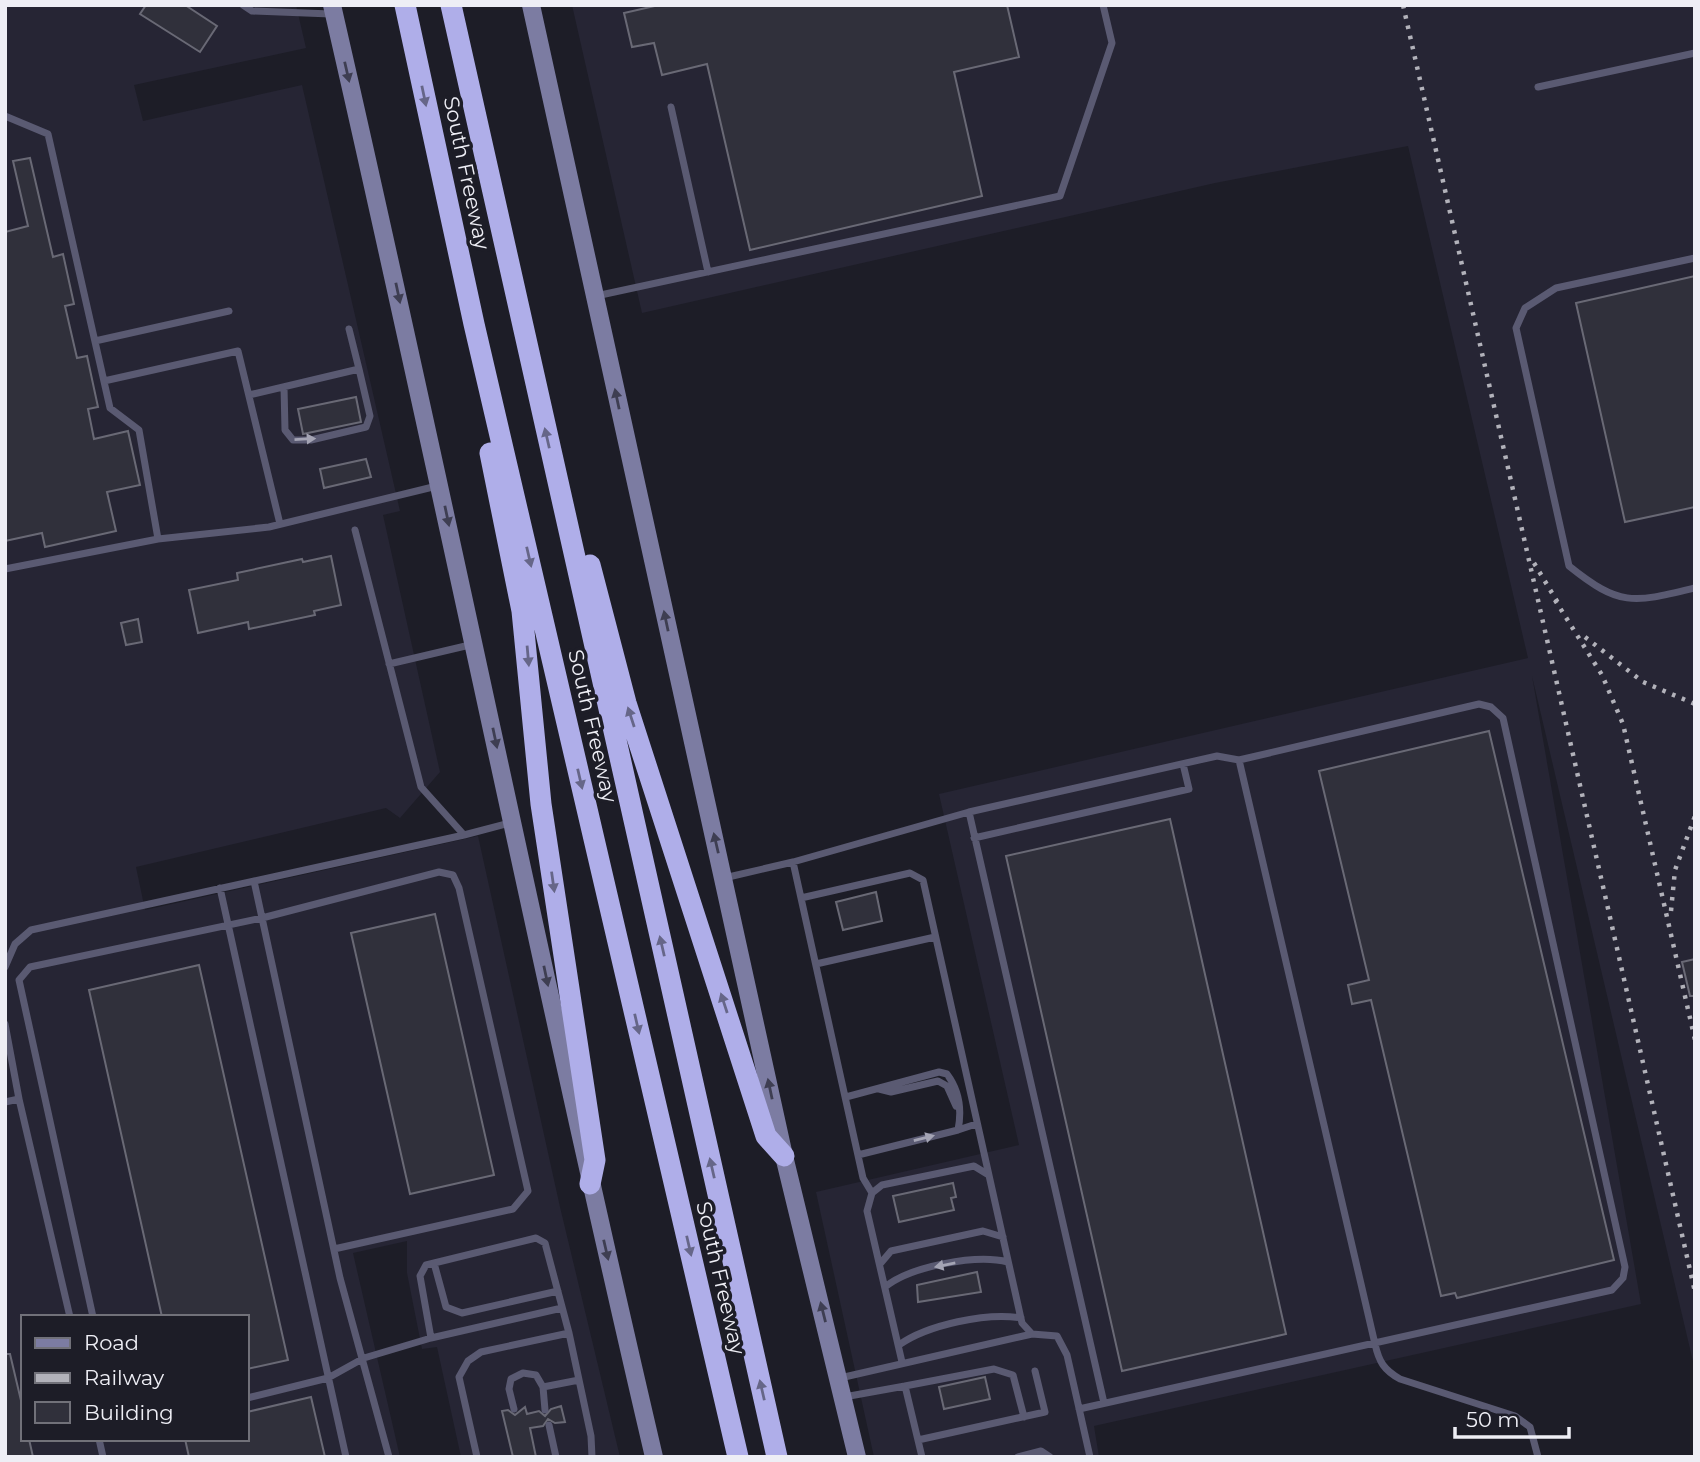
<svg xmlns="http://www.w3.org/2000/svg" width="1700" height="1462" viewBox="0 0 1700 1462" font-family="Montserrat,sans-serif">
	<rect width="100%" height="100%" fill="#1d1d27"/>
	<path fill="#262534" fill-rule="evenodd" d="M5,5H296L306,48L134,85L143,121L302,85L400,511L383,515L440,772L400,818L386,808L136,867L145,910L478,836L560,1207L620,1457H461L437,1347L422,1349L407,1273V1241L353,1253L400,1457H5ZM23,1317H247V1439H23Z
		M572,5H1695V1370L1532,676L1641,1304L1094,1426L1099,1457H874L816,1192L1019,1145L939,794L1528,658L1408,146L1215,183L642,313Z"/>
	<path fill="#30303b" stroke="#696975" stroke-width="2" d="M146,5H185L217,26L200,52L140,14Z
		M659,5H1007L1019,57L954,72L982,196L750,250L707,64L662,75L654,43L632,47L624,13Z
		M30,158L53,257L63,254L74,304L65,306L77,358L87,356L98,407L88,409L94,439L128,431L140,485L107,492L116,531L45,547L42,533L5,541V232L28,226L13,161Z
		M1695,276V507L1625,522L1576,303Z
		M356,397L361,422L303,434L298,409Z
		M366,459L371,477L324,488L320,469Z
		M331,556L341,605L314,611L315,615L249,629L248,622L198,633L189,590L238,580L237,573L302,559L303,562Z
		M138,619L142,642L126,645L121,623Z
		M1489,731L1614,1260L1457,1298L1455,1293L1441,1296L1371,1000L1352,1004L1348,985L1369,980L1319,771Z
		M1170,819L1286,1334L1122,1371L1006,856Z
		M876,892L882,921L843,930L836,902Z
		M435,914L494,1175L410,1194L351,933Z
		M1695,959V996H1690L1682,962Z
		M199,965L288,1360L247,1369V1317H162L89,990Z
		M953,1183L956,1197L951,1198L954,1210L899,1222L893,1196Z
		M977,1272L981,1292L918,1302L917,1285Z
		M5,1354H10L23,1409V1439H29L33,1457H5Z
		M985,1377L990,1399L944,1409L939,1387Z
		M311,1397L325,1457H189L185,1439H247V1412Z
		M561,1406L565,1422L555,1423L548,1419L543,1426L530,1428L536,1457H513L502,1411L508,1410L515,1415L525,1407L527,1414L539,1411L545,1416L551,1409Z"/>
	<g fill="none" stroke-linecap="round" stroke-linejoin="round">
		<path stroke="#5a5a72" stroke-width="7" d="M243,5L252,11L331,14
			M1538,87L1695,53
			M671,107L708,272
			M5,116L48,134L110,408L139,430L158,539L269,527L437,486
			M1695,258L1556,288L1525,308L1516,328L1569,566C1620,607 1633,603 1695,588
			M596,296L1060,196L1112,43L1103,5
			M95,341L229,311
			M104,381L238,351L280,524
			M284,387L285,430L293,440H311L366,427L370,416L359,369
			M249,395L359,369L349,329
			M355,530L421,787L464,835L510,823
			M5,569L158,539
			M389,664L474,644
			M974,838L1189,789L1183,764
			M793,862L863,1178L872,1193
			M724,878L793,862L969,812
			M254,881L340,1278L389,1457
			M220,888L346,1457
			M801,898L910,873L923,880L1022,1323L1032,1334L1057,1336L1067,1355L1090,1457
			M816,964L935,937
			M5,967L15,944L31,930L464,835
			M5,1024L19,1099L5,1102
			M879,1089L891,1092L938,1081L947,1086L956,1106
			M846,1097L939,1072L947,1074C959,1090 962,1110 958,1130L858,1155
			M19,1099L70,1317
			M958,1130L976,1124
			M434,1263L446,1307L462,1313L558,1291
			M880,1264L891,1251L983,1231L1003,1237
			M885,1287C911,1266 976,1254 1008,1262
			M93,1317L19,980L30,967L262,918L439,872L453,875L459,888L528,1191L513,1209L334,1249
			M431,1338L562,1308
			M899,1345C927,1325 987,1312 1021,1318
			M902,1362L867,1211L872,1193L882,1185L974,1166L987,1174
			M840,1378L1032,1334
			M905,1386L994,1369L1013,1375L1024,1417
			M543,1387L579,1380
			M844,1397L905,1386L922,1457
			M247,1398L328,1378L364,1358L431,1338L420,1276L426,1265L536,1238L545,1243L569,1333
			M1104,1403L969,812L1217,756L1239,760
			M514,1409L509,1389L511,1379L523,1373L536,1375L543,1387L545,1410
			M1079,1409L1612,1290L1623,1278L1625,1267L1503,718L1491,707L1479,704L1239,760L1375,1344C1379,1362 1384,1370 1400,1379L1515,1416L1530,1427L1538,1457
			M549,1425L556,1457
			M99,1439L103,1457
			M918,1440L1045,1412L1035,1371
			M477,1457L459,1377L468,1361L481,1352L569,1333L591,1436L592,1457
			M1018,1457L1041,1451L1050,1457"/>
		<path stroke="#7c7ca2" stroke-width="18" d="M332,5C443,488 541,974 654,1457
			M531,5L784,1156L857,1457"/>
		<path stroke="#afaee9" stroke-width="21" d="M405,5L474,324L738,1457
			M451,5L777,1457
			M490,453L522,611L541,804L595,1160L590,1184
			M590,565L626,703L766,1136L784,1156"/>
		<path stroke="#b2b2ba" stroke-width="4.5" stroke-dasharray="3.5 7" stroke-linecap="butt" d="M1403,5L1695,1292
			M1534,563L1561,608
			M1555,600L1602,675L1623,724L1695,1040
			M1585,637L1643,682L1695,704
			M1671,911L1675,870L1695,816"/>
	</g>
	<defs><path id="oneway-solid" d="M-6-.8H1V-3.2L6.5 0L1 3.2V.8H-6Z" transform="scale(1.75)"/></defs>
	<g fill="#3e3e52">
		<use href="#oneway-solid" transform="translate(347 72) rotate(77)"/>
		<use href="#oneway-solid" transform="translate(398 293) rotate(78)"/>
		<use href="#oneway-solid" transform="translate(617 399) rotate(-102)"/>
		<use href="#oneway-solid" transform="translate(447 516) rotate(78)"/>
		<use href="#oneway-solid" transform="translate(666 621) rotate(-102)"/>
		<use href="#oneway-solid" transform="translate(495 738) rotate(78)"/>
		<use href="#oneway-solid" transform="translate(716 843) rotate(-103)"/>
		<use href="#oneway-solid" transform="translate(546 976) rotate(78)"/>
		<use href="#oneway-solid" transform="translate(770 1089) rotate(-102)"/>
		<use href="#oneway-solid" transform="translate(606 1250) rotate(77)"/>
		<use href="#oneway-solid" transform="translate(823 1312) rotate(-104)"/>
	</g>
	<g fill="#668">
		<use href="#oneway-solid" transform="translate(424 96) rotate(78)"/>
		<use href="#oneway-solid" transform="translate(547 438) rotate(-103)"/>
		<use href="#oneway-solid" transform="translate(529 557) rotate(77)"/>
		<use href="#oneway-solid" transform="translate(528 656) rotate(85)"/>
		<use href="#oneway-solid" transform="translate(631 717) rotate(-108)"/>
		<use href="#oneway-solid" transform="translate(580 779) rotate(77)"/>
		<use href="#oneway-solid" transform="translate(553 882) rotate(82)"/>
		<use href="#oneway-solid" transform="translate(662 946) rotate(-103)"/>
		<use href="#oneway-solid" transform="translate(724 1003) rotate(-108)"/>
		<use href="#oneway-solid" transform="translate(637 1024) rotate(77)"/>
		<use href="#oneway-solid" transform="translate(712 1168) rotate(-103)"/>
		<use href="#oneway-solid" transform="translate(689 1246) rotate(77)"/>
		<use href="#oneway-solid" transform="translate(762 1390) rotate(-103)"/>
	</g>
	<g fill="#a4a4b4">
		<use href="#oneway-solid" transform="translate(305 439) rotate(-3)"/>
		<use href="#oneway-solid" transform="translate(924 1138) rotate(-14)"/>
		<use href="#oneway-solid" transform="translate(945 1265) rotate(169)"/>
	</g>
	<g text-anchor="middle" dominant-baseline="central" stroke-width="7" stroke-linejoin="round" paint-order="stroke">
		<g font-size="21" fill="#eeeef5" stroke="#1d1d27">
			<text transform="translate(467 173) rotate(78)">South Freeway</text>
			<text transform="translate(593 726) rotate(77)">South Freeway</text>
			<text transform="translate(721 1278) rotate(77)">South Freeway</text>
		</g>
	</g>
	<rect width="1700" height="1462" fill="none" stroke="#eeeef5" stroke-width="14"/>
	<rect x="21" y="1315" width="228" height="126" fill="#1d1d27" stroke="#717179" stroke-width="2"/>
	<rect x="35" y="1338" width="35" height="10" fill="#7c7ca2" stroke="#717179" stroke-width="2"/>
	<text x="84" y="1350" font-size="21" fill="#eeeef5">Road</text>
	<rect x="35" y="1373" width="35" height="10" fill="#b2b2ba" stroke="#717179" stroke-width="2"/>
	<text x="84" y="1385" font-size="21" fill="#eeeef5">Railway</text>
	<rect x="35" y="1402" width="35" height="21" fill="#30303b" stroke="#717179" stroke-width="2"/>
	<text x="84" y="1420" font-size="21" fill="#eeeef5">Building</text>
	<path d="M1455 1427v10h114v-10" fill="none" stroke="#eeeef5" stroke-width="3.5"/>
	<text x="1466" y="1427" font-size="21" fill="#eeeef5" stroke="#1d1d27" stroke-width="5" paint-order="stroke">50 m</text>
</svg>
